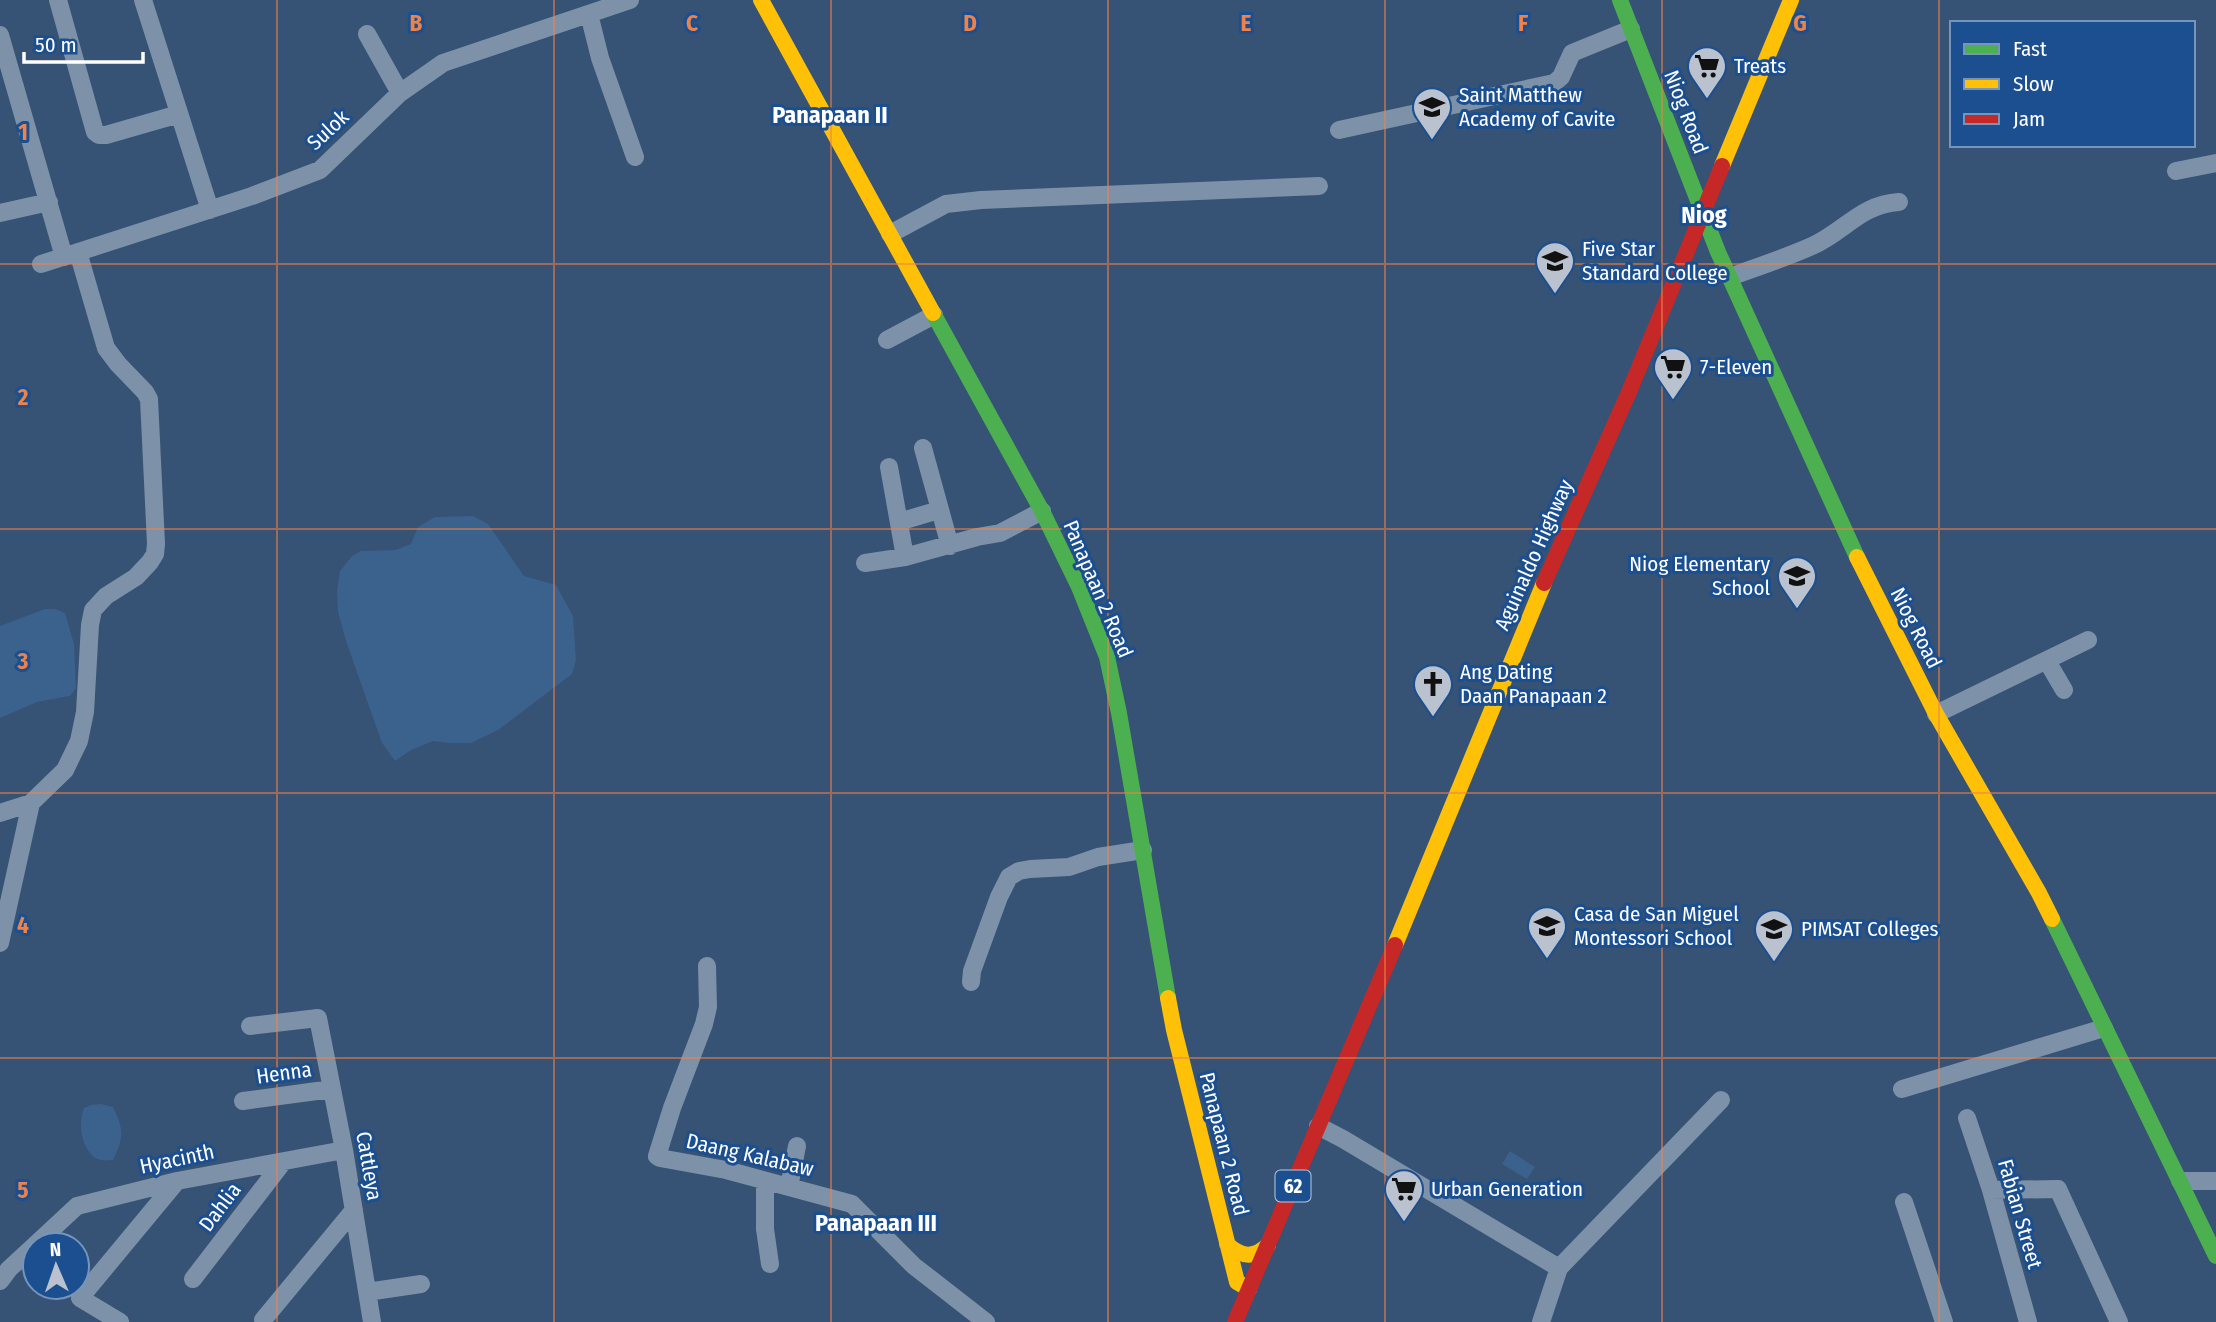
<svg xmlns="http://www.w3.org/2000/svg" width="2216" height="1322" viewBox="0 0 2216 1322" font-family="'Fira Sans Condensed',sans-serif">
	<rect width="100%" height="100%" fill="#365274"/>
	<path fill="#3b618d" d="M473,516L488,524L524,576L556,585L573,616L576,660L572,674L498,730L471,743H449L433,741L411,750L395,761L382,743L346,641L338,612L337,592L340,571L352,556L361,551L395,550L411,544L418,527L435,517Z
		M45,609H55L65,613L74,644L76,688L70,696L37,702L0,718V626Z
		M101,1104L113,1107C124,1129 124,1138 113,1160C106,1161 96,1161 91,1154C81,1143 78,1122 84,1108L91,1105Z
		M1510,1151L1535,1167L1527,1179L1502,1164Z"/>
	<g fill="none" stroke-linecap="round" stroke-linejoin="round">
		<path stroke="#7d92a8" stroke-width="18" d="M58,0L95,132L99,135H106L179,114
			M143,0L210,210
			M589,14L600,58L635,157
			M367,34L400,93
			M0,35L64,257
			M1339,130L1554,83L1561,77L1572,53L1631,29
			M2176,171L2216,163
			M0,213L49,202
			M890,234L946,204L981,200L1319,186
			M41,264L252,196L320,170L400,93L443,63L630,0
			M1730,277C1757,267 1785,258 1812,246C1844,232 1861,204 1899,202
			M887,340L934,315
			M923,448L950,546
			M889,467L905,557
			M899,522L939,510
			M865,563L905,557L977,537L1000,533L1042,511
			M2047,661L2064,690
			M1936,714L2088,640
			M0,813L31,803
			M0,943L31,803L65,770L79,741L85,712L90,625L93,610L106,596L136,577L150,562L155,554L156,544L149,399L145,392L118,364L106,348L78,252
			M707,966L708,1007L704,1024L672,1108L657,1156L660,1158L726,1170L852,1204L914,1266L986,1322
			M971,982L972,971L999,897L1009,877L1019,871L1030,869L1069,867L1098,857L1143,850
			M250,1026L318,1018L344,1150L372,1322
			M1902,1089L2104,1028
			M243,1101L332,1089
			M1967,1118L1991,1190L2028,1322
			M1318,1126L1343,1139L1559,1268
			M765,1181V1229L770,1264
			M2180,1181H2216
			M789,1187L797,1146
			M1991,1190L2058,1189L2119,1322
			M1904,1202L1944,1322
			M35,1245L77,1206L177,1181L344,1150
			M193,1279L283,1162
			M0,1281L9,1269L35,1245
			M367,1292L421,1284
			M263,1320L354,1210
			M120,1322L80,1298L177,1181
			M1541,1322L1559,1268L1721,1100"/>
		<path stroke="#4caf50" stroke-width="16" d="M1620,0L1718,252L1857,557
			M933,313L1042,511L1079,587L1107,657L1119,713L1168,998
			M2052,919L2216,1256"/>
		<path stroke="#ffc107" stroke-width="16" d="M761,0L933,313
			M1722,166L1791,0
			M1857,557L1936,714L2039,893L2052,919
			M1395,945L1544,583
			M1168,998L1174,1030L1237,1282L1249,1289
			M1227,1244C1241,1257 1254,1259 1268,1245"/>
		<path stroke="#c62828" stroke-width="16" d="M1544,583L1629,392L1722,166
			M1235,1322L1395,945"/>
	</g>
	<path fill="none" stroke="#ee8249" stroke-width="2" stroke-opacity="0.55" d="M277,0V1322M554,0V1322M831,0V1322M1108,0V1322M1385,0V1322M1662,0V1322M1939,0V1322M0,264H2216M0,529H2216M0,793H2216M0,1058H2216"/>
	<defs>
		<symbol id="supermarket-pin" viewBox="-11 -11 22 30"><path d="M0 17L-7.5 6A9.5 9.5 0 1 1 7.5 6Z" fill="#b9c2ce" stroke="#1b4f8f"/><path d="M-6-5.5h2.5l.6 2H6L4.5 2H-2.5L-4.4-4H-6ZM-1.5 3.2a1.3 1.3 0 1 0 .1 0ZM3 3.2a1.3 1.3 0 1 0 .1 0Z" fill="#111"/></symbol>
		<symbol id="school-pin" viewBox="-11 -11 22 30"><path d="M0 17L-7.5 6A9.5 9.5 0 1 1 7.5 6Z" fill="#b9c2ce" stroke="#1b4f8f"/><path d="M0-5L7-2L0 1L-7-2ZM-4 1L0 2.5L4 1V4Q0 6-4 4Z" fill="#111"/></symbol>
		<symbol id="university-pin" viewBox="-11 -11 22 30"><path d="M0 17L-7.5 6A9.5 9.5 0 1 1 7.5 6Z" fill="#b9c2ce" stroke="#1b4f8f"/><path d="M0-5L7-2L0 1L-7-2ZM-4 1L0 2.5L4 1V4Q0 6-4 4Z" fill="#111"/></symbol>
		<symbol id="church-pin" viewBox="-11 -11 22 30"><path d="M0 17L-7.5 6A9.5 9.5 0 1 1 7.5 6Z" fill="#b9c2ce" stroke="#1b4f8f"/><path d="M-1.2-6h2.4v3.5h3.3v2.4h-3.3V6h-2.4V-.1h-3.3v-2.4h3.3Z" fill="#111"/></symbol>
	</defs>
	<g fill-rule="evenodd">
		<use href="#supermarket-pin" x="1685" y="44" width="44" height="60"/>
		<use href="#school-pin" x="1410" y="85" width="44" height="60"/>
		<use href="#university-pin" x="1533" y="239" width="44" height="60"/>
		<use href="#supermarket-pin" x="1651" y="345" width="44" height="60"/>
		<use href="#school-pin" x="1775" y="554" width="44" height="60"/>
		<use href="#church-pin" x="1411" y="662" width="44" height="60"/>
		<use href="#school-pin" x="1525" y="904" width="44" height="60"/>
		<use href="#university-pin" x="1752" y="907" width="44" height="60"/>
		<use href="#supermarket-pin" x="1382" y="1167" width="44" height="60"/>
	</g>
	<g text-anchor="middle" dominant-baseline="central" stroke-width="6" stroke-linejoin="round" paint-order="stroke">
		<rect fill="#1b4f8f" stroke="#bbcadd" stroke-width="2" x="1275.5" y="1170.5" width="35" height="31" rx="5"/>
		<g font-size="19" font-weight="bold" fill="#fff">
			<text x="1293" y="1186">62</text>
		</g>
		<g font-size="21" fill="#fff" stroke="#1b4f8f" text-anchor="start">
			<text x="1734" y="66">Treats</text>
			<text x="1459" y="95">Saint Matthew<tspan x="1459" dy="24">Academy of Cavite</tspan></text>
			<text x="1582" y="249">Five Star<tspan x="1582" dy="24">Standard College</tspan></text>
			<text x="1700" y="367">7-Eleven</text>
			<text x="1770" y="564" text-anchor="end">Niog Elementary<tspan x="1770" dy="24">School</tspan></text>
			<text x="1460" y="672">Ang Dating<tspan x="1460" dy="24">Daan Panapaan 2</tspan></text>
			<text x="1574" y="914">Casa de San Miguel<tspan x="1574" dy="24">Montessori School</tspan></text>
			<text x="1801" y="929">PIMSAT Colleges</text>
			<text x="1431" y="1189">Urban Generation</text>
		</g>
		<g font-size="21" fill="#fff" stroke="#1b4f8f">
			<text transform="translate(1686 112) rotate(69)">Niog Road</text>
			<text transform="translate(328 130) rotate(-43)">Sulok</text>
			<text transform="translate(1534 555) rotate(-66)">Aguinaldo Highway</text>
			<text transform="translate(1098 589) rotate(67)">Panapaan 2 Road</text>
			<text transform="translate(1916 628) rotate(63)">Niog Road</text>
			<text transform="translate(284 1073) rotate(-8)">Henna</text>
			<text transform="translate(1224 1144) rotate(76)">Panapaan 2 Road</text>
			<text transform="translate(750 1155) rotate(13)">Daang Kalabaw</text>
			<text transform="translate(177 1159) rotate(-12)">Hyacinth</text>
			<text transform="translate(369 1166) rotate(80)">Cattleya</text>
			<text transform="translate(220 1207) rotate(-53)">Dahlia</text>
			<text transform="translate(2020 1214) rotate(74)">Fabian Street</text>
		</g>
		<g font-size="24" font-weight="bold" fill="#fff" stroke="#1b4f8f">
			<text x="830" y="115">Panapaan II</text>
			<text x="1704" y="215">Niog</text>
			<text x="876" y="1223">Panapaan III</text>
		</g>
	</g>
	<g font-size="23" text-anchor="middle" font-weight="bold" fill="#ee8249" stroke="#1b4f8f" stroke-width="6" stroke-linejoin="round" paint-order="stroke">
		<text x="416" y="31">B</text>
		<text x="692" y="31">C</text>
		<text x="970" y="31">D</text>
		<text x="1246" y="31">E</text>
		<text x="1523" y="31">F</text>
		<text x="1800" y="31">G</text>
		<text x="23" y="140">1</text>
		<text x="23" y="405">2</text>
		<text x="23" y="669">3</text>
		<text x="23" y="933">4</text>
		<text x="23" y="1198">5</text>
	</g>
	<rect x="1950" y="21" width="245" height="126" fill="#1b4f8f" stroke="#7695bc" stroke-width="2"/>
	<rect x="1964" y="44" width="35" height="10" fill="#4caf50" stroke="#7695bc" stroke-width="2"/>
	<text x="2013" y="56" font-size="21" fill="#ffffff">Fast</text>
	<rect x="1964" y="79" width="35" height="10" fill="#ffc107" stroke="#7695bc" stroke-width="2"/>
	<text x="2013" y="91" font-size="21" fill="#ffffff">Slow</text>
	<rect x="1964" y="114" width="35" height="10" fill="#c62828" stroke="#7695bc" stroke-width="2"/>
	<text x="2013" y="126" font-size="21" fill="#ffffff">Jam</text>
	<g transform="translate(56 1266) rotate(358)"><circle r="33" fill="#1b4f8f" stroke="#7695bc" stroke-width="2"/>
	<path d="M0-5L12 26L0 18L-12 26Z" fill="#b9c2ce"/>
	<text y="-10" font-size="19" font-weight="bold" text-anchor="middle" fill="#ffffff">N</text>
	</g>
	<path d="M24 52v10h119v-10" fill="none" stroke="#ffffff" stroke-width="3.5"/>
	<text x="35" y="52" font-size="21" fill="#ffffff" stroke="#1b4f8f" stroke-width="5" paint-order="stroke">50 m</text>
</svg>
